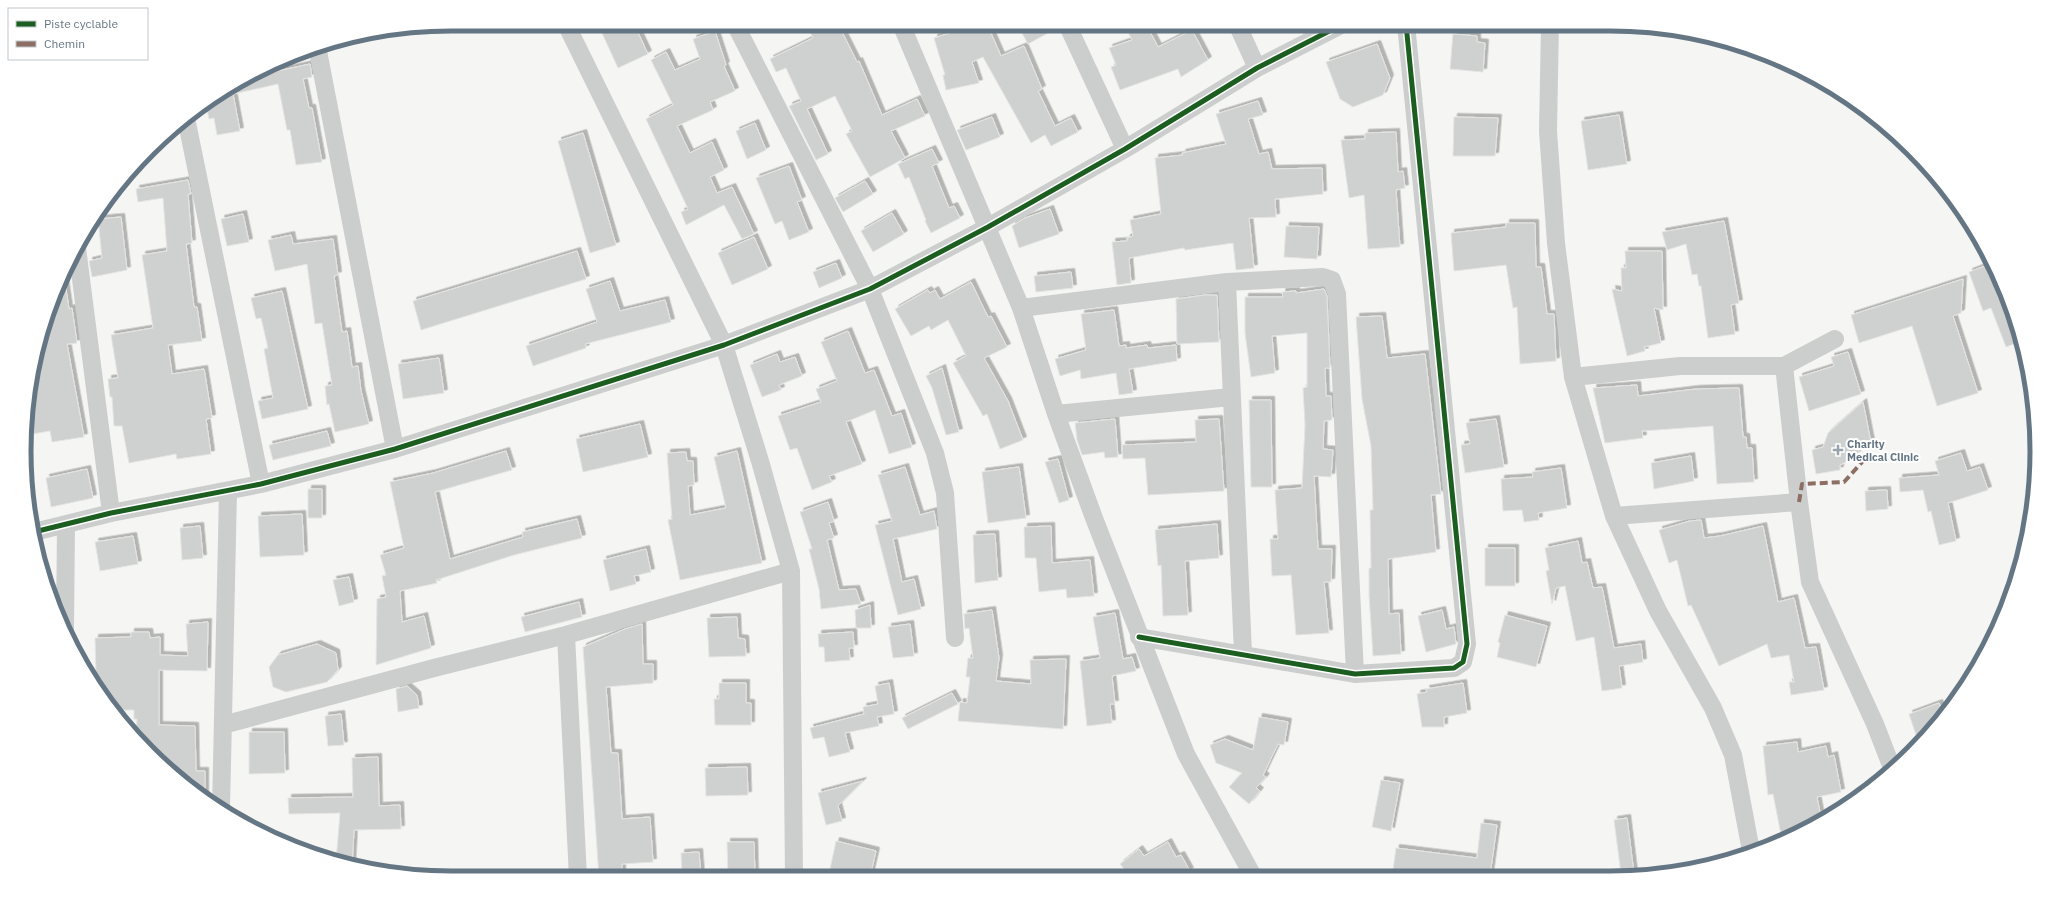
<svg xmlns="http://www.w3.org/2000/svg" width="2061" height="902" viewBox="0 0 2061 902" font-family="'IBM Plex Sans',sans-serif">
	<defs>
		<filter id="shadow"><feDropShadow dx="3.5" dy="-3.5" stdDeviation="0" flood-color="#0004"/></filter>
	</defs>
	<rect width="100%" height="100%" fill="#f5f5f3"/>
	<path fill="#cfd0d0" stroke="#e4e4e3" filter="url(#shadow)" d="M622,24H634L648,54L618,68L602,33Z
		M806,24H838L857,62L859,61L882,115L917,99L925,116L891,131L905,158L870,177L846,134L852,131L835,96L807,109L828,154L816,160L789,106L801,101L786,68L776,72L770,59L813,38Z
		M978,24H987L1001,56L1024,46L1042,89L1038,91L1055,126L1071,118L1078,132L1051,146L1045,135L1031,143L983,57L972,62L979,83L946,90L943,75H945L934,38Z
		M1017,24H1057V28L1028,44Z
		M1124,24H1146L1158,47L1192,30L1208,60L1181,77L1178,69L1120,90L1111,67L1116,65L1109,48L1132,40Z
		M715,31L726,65L724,66L735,91L710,102L713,110L677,126L690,153L712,142L724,170L710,177L717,193L732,187L754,234L742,239L724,205L686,225L681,212L688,209L646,119L673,105L651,60L666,52L675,70L700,59L693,39Z
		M1453,34L1477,36V42L1485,43L1483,72L1450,69Z
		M1377,44L1390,78L1383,95L1353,107L1340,99L1326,62Z
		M310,64L312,77L303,79L309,108H312L322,162L296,165L290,130H287L278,84L233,94L240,131L217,135L214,118L209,119L206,104L238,81L263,70L264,74Z
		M1258,101L1263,115L1248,119L1259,154L1268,152L1272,169L1322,168L1323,194L1275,199L1276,217L1249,218L1254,268L1236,270L1233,243L1185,250L1184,248L1129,258L1131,283L1117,285L1112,242L1127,241V238L1133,236L1130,220L1161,214L1155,158L1183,155L1182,153L1226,144L1216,114Z
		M1619,115L1627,164L1588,170L1581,121Z
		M992,117L1000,137L966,150L957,130Z
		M1454,117L1498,118L1495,156H1453Z
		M755,123L766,150L747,159L736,131Z
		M1396,132L1398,172L1403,171L1405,188L1396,190L1400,247L1368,249L1364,195L1349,198L1341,140L1365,139V133Z
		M583,133L616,245L590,253L558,141Z
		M932,149L939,163L932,166L949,208L954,206L960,218L931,233L925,221L926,220L909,177L905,179L898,164Z
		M789,166L802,200L797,202L809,232L789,240L782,221L775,224L756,178Z
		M188,180L191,194H188L192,243L186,244L194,307H197L202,341L168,345L172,374L204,369L212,418L206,419L211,454L177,459L176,454L129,463L122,426H114L112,397H110L108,379L118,378L111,335L153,328L142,255L167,251L163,198L138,202L136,189Z
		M865,181L873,194L843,212L835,198Z
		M1050,209L1059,234L1019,248L1012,226L1025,218Z
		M892,213L904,234L873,252L861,231Z
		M243,214L249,242L227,246L221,219Z
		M121,217L127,270L92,277L89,261L102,258L98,219Z
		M1724,221L1739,303L1731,305L1735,334L1708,338L1701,286H1699L1697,274L1692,275L1686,244L1667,250L1662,232Z
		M1506,223H1535L1536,267H1541L1547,314H1554L1556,361L1520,364L1517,307L1513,308L1506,265L1454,271L1451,233L1506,227Z
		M1286,226L1319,227L1317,259L1284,257Z
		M291,235L293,244L333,239L338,275L334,276L342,332L347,331L352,367L358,366L361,391L369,424L335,432L329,404L327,405L325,386L332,385L322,323L315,324L307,264L275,271L268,240Z
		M754,237L768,269L732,285L718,253Z
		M577,251L586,279L421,330L413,301Z
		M1625,251H1662L1663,310L1654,308L1661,343L1644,347L1645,351L1627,356L1612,289L1622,291L1621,268H1626Z
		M836,263L842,278L819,288L813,272Z
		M1993,263L2022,341L2006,347L1991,308L1983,311L1969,272Z
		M1071,272L1073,288L1036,292L1034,276Z
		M64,276L69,309L72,308L77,343L67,344L84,437L52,442L50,431L26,435L32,368L47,314Z
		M1963,279L1961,313L1953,316L1978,393L1937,406L1912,326L1859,343L1851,315Z
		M610,281L620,311L665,300L671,322L585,344L586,348L533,366L526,346L597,322L586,289Z
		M971,282L988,317L991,316L1007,347L984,358L1008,401L1023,440L1000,449L987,414L983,416L953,363L966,356L948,320L931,330L929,326L911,336L895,309L928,290L930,293L935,290L940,299Z
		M1324,289L1327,296L1330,368H1325L1326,396H1331L1332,420L1324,421L1323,449L1333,450L1331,477L1314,476L1318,549H1332L1331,582H1324L1329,633L1296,635L1291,575L1272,576L1270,539H1278L1275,490L1302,488L1305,425L1303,388L1307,387V333L1272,336L1275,373L1251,377L1245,333V297H1283L1282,292L1296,291V293Z
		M282,291L308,409L262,419L258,401L273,398L264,349L268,348L261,318L256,319L251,298Z
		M1205,295H1217L1219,342L1177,344L1176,299Z
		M1114,310L1119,346L1126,345V348L1147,345L1148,348L1176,345L1177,361L1129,369L1133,393L1119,395L1116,373L1081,379L1080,370L1060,376L1055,359L1086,350L1081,314Z
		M1382,316L1387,358L1425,354L1441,494L1431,495L1436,552L1388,559L1389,614L1399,613L1401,654L1373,656L1369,595V568H1371L1370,510H1373L1371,446L1362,399L1356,317Z
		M848,331L865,373L874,370L892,416L901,413L912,447L889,454L875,410L846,422L862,464L829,476L832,482L812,490L797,448L790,450L778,416L821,402L816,389L837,381L821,342Z
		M1848,352L1861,394L1809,411L1799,377L1834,366L1831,357Z
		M777,354L780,362L795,357L802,376L779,385L781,390L762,397L750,365Z
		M439,358L444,393L403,399L398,364Z
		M942,368L959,432L946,435L932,388L926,376Z
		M1637,385L1638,396L1696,389L1739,388L1743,437H1746L1747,448H1752L1754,482L1717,484L1713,426L1642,431L1643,438L1605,443L1593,388Z
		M1249,400H1271L1272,487H1251Z
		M1863,402L1871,443L1861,446L1858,453L1853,458L1840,465V470L1816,474L1812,450L1823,447L1828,433Z
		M1115,419L1118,457L1105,458L1104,452L1082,455L1077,440L1075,423Z
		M1219,419L1224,491L1148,495L1145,458L1123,459L1122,445L1196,442L1195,420Z
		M1496,419L1504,467L1465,473L1461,445L1470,444L1466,423Z
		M640,424L648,457L583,472L576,439Z
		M327,431L331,446L273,460L269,445Z
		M506,451L512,470L435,492L450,559L523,537L522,532L577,519L582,538L514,555L436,580L437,583L400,591L402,622L424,616L431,648L376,665L377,599L386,597L382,576L386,575L380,555L404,548L390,482L433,473Z
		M737,451L762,563L680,580L668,520L672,519L667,453L686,452L687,461H693L694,485L688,486L690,515L726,508L714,457Z
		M1961,453L1967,471L1980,467L1988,490L1948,503L1956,541L1939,545L1931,511L1928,512L1923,490L1900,492L1899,478L1939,475L1935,461Z
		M1691,456L1694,481L1654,489L1651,463Z
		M1058,459L1069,500L1059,503L1045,462Z
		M905,467L920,515L934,511L937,529L893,539L902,582L914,579L921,609L898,615L875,525L892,521L878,475Z
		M1019,467L1026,518L988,523L982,472Z
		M1561,468L1567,508L1538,513L1539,520L1524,522L1522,510L1503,511L1501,479L1533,477L1532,472Z
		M87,469L93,498L51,507L46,478Z
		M308,489H322V518H308Z
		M1887,490L1888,509L1866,511L1865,491Z
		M828,502L834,521L829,523L834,538L827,540L839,590L856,589L861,604L821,609L819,589L809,549H812L800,512Z
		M302,514L304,555L260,557L258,516Z
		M1701,520L1704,538L1720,536L1763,526L1778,602L1794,598L1805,648L1816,647L1824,690L1791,695L1789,682H1794L1789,655L1771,658L1767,644L1719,666L1691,605L1688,606L1677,560L1669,563L1659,530L1690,521Z
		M1217,524L1219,558L1185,561L1188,615L1163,616L1161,565L1158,566L1155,530Z
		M200,526L203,558L182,560L180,528Z
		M1051,526L1052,563L1090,560L1094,596L1067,598L1066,589L1039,592L1036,558H1025L1024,527Z
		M995,534L998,580L975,583L973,535Z
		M133,536L138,564L100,571L95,542Z
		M1578,541L1582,563L1587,562L1593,588L1602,587L1614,648L1641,644L1643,662L1619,666L1622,688L1602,691L1594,637L1576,641L1565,586L1556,588L1552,604L1546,571L1549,570L1545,548Z
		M1485,548H1515V586H1485Z
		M646,549L651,572L634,576L636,584L610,591L603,560Z
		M349,577L354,602L339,606L333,580Z
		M579,602L582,617L525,632L521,617Z
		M870,605L871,628H856L855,610Z
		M992,610L999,658L996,681L1031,684L1030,660L1066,659L1063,729L958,721L960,702L967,703L970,677H966L968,658H973L969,628L965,629L964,614Z
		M1442,610L1446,629L1454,627L1456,644L1426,652L1418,616Z
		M1115,613L1123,659L1132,657L1136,671L1112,676L1115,704H1110L1112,723L1087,726L1080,661L1100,658L1093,617Z
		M1505,615L1547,626L1536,667L1497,657L1500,643L1498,642Z
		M737,617L738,638L745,639L746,656L709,657L707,618Z
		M208,622L207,671L159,670V725L195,726L196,771H205V797L170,772L136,736L137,719H134V710H111L88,674H96L95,638L131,637V632H149L150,638L160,637V655L188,656L186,624Z
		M642,624L643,664H653V683L606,687L611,753H618L622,819L650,817L653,862L622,864V876L599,877L583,647L625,629Z
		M910,624L914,656L893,658L888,627Z
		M853,632L854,648H849L850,660L825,662L824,647H819L818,634Z
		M317,644L336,653L338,670L327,682L286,692L273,687L269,667L278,655Z
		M719,683H746V703H751V725H715L714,699H719Z
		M889,683L894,714L877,717L879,726L845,733L850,752L829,757L824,737L813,739L810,728L864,714L863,707L878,704L875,686Z
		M1463,683L1467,713L1444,717V727H1422L1417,694L1427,692L1426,689Z
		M407,686L417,695L419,708L398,712L396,689Z
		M952,693L958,704L908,729L902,718Z
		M1939,703L1944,716L1918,741L1909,714Z
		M341,714L344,745L328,746L325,716Z
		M1259,717L1288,722L1284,745L1278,744L1263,775L1266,777L1256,788L1260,791L1249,804L1229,787L1242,773L1216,763L1210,745L1225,739L1253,750Z
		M249,732H284L285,773L249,774Z
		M1797,742L1798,752L1826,746L1828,757L1834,755L1841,792L1817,797L1821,818L1782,840L1773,794L1768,795L1763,746Z
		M378,757L379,806L400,805L401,829L354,830L352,866L336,861L340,813L289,814L288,798L353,797L352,758Z
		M747,767L748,795L706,796L705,768Z
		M1381,780L1400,783L1391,831L1372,827Z
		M863,781L838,806L842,821L826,825L818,793Z
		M1627,818L1634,874H1621L1614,820Z
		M1481,823L1497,825L1490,875H1438L1393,870L1396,848L1477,858Z
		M836,841L876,851L870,877L830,869Z
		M727,842H754L755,877H728Z
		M1168,842L1176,857L1181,855L1190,871L1181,876H1130L1120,864L1139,849L1144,856Z
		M699,852L701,877H682L681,853Z"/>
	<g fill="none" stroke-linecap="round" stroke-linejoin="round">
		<path stroke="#cccece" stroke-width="18" d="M566,24L724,345L760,461L791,571L794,877
			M735,24L870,289L935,453L945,493L955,638
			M901,24L1021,308L1056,414L1094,518L1186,754L1253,876
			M1067,24L1125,149
			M1237,24L1257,68
			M1550,24L1548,131L1556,243L1573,377L1614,516L1658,611L1713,708L1733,755L1751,851
			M317,46L395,449
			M186,118L261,484
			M77,248L111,513
			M1227,282L1243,654
			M1021,308L1227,282L1323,277L1332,280L1337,294L1355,674
			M1784,366L1799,502L1810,582L1875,724L1892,768
			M1573,377L1680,366H1784L1835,339
			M1056,414L1231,397
			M1614,516L1799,502
			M34,532L111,513L261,484L395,449L724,345L870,289L988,227L1125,149L1257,68L1343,24
			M65,628L66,524
			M566,635L578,878
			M1139,637L1355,674L1454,668L1463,662L1467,644L1406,24
			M223,725L434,668L566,635L791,571
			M221,809L228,492"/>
		<path stroke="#8d6e63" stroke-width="4" stroke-dasharray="8 4" stroke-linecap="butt" d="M1799,502L1802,484L1844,482L1864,460"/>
		<defs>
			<path id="cycleway" d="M34,532L111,513L261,484L395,449L724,345L870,289L988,227L1125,149L1257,68L1343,24
				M1139,637L1355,674L1454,668L1463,662L1467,644L1406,24"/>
		</defs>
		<use href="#cycleway" stroke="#fff" stroke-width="8"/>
		<use href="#cycleway" stroke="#1b5e20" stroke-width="5"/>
	</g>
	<path fill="#97a2ab" stroke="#fff" stroke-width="1.5" d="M1836 444h4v4h4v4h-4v4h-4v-4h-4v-4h4z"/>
	<g text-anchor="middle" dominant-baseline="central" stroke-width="4" stroke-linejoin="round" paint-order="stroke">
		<g font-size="11" font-weight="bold" fill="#647584" stroke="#fff" text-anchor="start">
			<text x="1847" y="444">Charity<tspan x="1847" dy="13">Medical Clinic</tspan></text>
		</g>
	</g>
	<path d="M0 0H2061V902H0ZM451 31H1610A420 420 0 0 1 2030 451V451A420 420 0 0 1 1610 871H451A420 420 0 0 1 31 451V451A420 420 0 0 1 451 31Z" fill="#fff" fill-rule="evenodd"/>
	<path fill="none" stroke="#647584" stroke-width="5" d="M451 31H1610A420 420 0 0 1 2030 451V451A420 420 0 0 1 1610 871H451A420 420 0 0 1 31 451V451A420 420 0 0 1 451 31Z"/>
	<rect x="8" y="8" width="140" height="52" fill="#ffffff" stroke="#c1c8ce"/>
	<rect x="16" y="21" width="20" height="6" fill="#1b5e20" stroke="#c1c8ce"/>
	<text x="44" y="28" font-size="12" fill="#647584">Piste cyclable</text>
	<rect x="16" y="41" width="20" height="6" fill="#8d6e63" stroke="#c1c8ce"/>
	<text x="44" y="48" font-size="12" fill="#647584">Chemin</text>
</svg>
